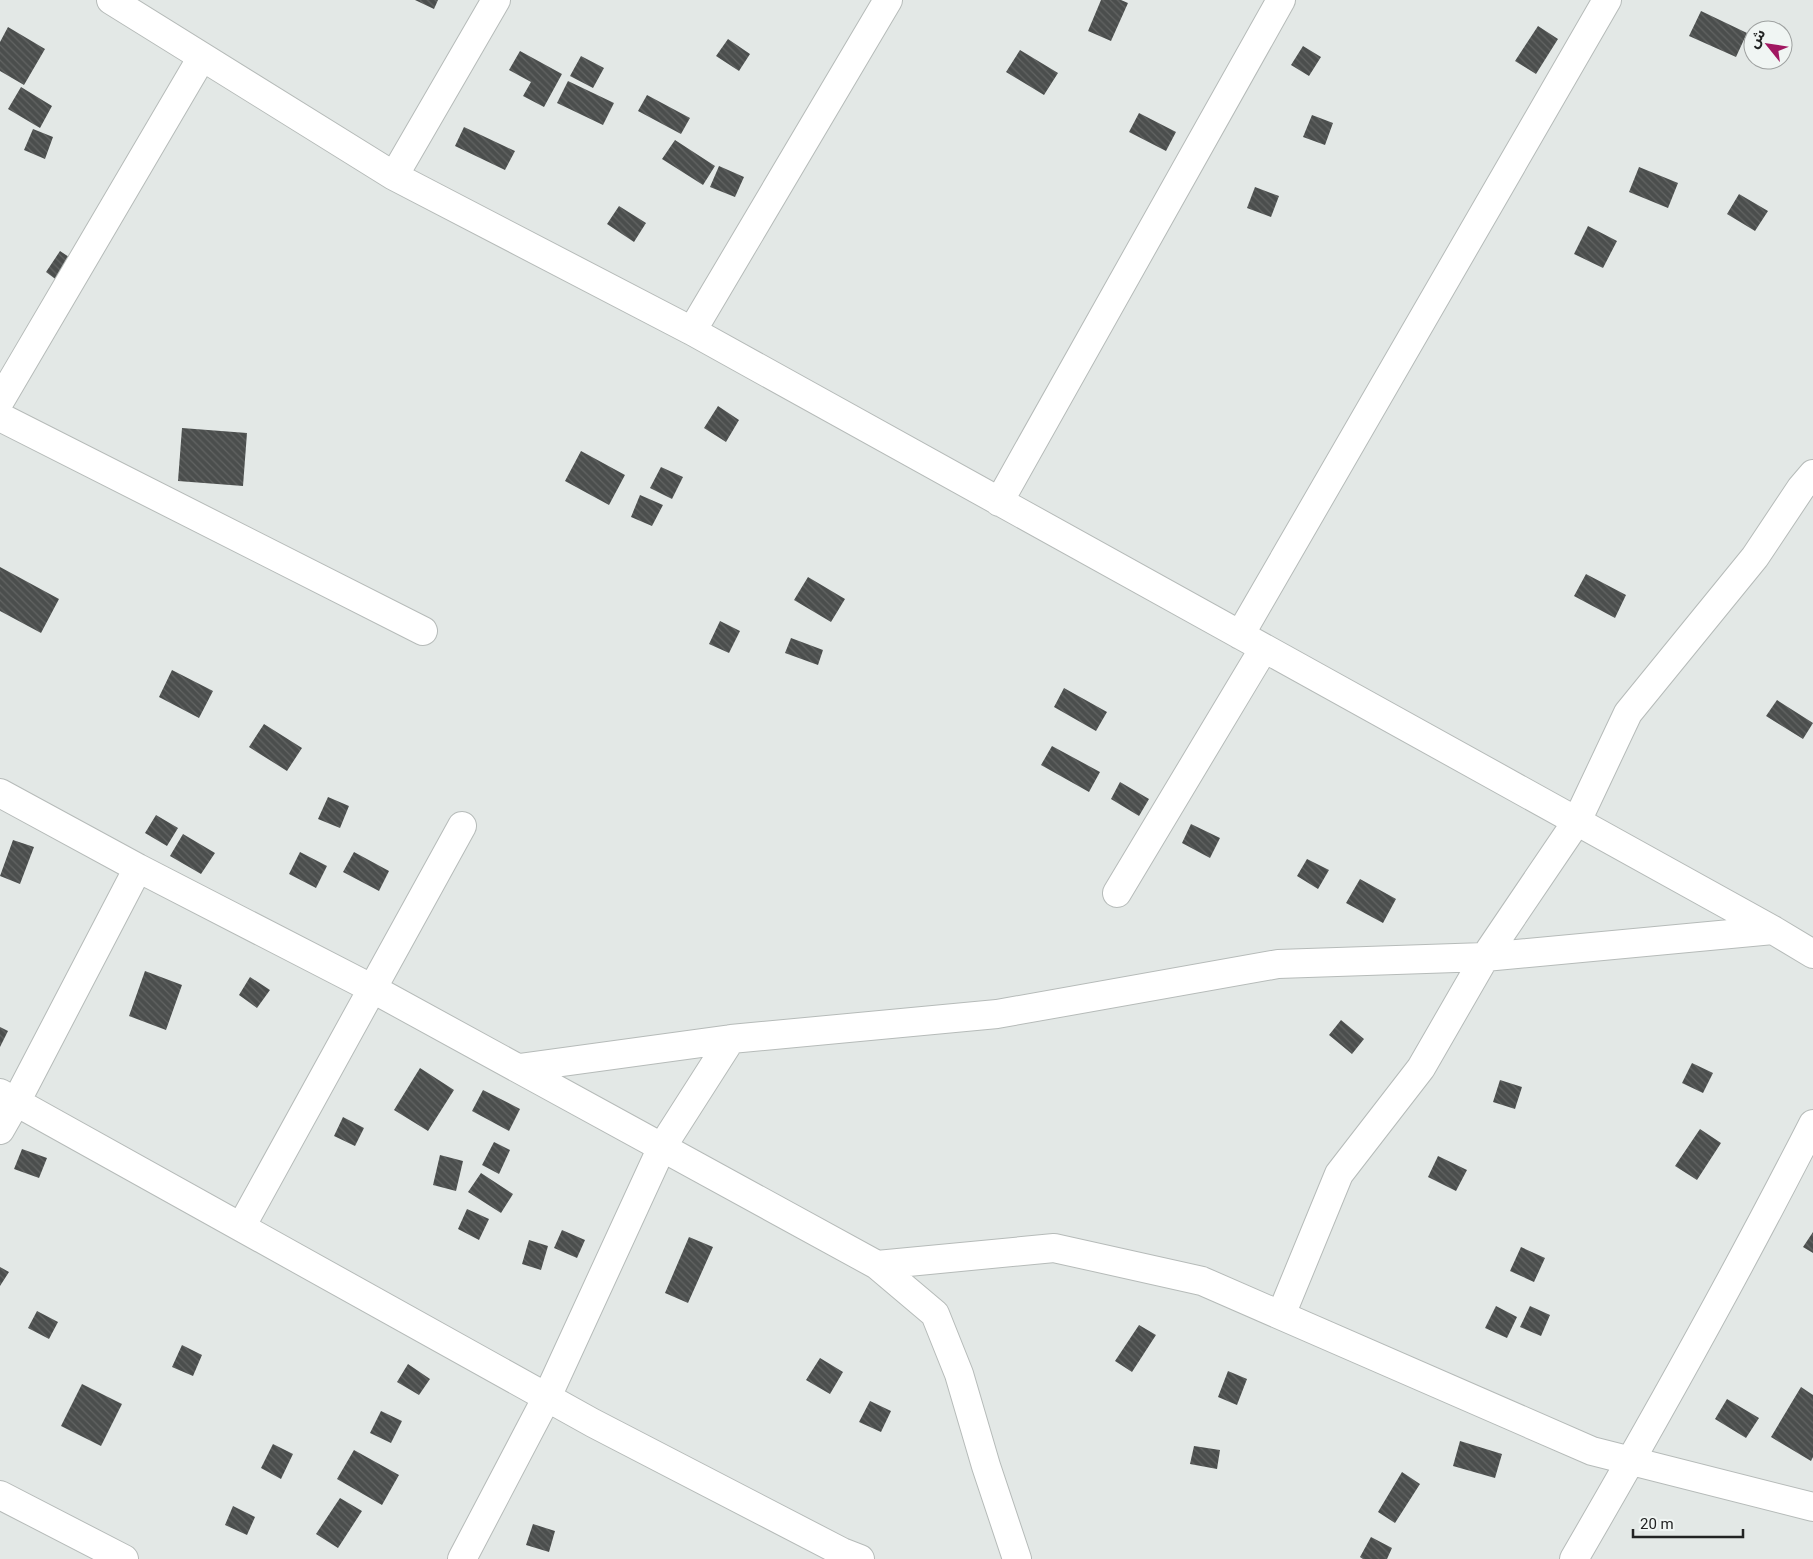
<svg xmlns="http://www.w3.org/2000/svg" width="1813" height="1559" viewBox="0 0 1813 1559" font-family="Roboto,'Noto Sans Arabic',sans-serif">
	<defs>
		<pattern id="building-back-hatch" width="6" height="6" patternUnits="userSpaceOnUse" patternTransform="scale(1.25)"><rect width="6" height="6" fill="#4b4e4d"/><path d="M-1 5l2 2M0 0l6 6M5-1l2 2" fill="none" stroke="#626463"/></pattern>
	</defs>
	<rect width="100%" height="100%" fill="#e3e8e6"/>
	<path fill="url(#building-back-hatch)" d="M415,0H438L434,9Z
		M1101,0H1121L1128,3L1111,41L1088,31Z
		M1701,11L1747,33L1736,57L1689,36Z
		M1538,26L1558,39L1536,74L1515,61Z
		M8,27L45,49L24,85L0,71V42Z
		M728,39L750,54L739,71L716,56Z
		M1303,46L1321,57L1309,76L1291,65Z
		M1020,50L1058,73L1044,95L1006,72Z
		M520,51L562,74L544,107L523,96L531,82L509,70Z
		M581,56L604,68L593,88L570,76Z
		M568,81L614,103L603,125L557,103Z
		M21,87L52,106L40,128L8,109Z
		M647,95L690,118L681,134L638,111Z
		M1139,113L1176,132L1166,151L1129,132Z
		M1312,115L1333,123L1325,145L1303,137Z
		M464,127L515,151L505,170L455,146Z
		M33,129L53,137L45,159L24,150Z
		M675,140L715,166L703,185L662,159Z
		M719,166L744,177L735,197L710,187Z
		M1639,167L1678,183L1668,208L1629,192Z
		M1255,187L1279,196L1271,217L1247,208Z
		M1739,194L1768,211L1755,231L1727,214Z
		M619,206L646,223L634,242L607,224Z
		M1588,226L1617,241L1603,268L1574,254Z
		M60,251L81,265L66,287L46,272Z
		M718,406L739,420L726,442L704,428Z
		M182,428L247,433L243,486L178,481Z
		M581,451L625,475L609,505L565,481Z
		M661,467L683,477L672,499L650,488Z
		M640,495L663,505L652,526L631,517Z
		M0,567L59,599L41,633L0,611Z
		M1586,574L1626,595L1615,618L1574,596Z
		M808,577L845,599L831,622L794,600Z
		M720,621L740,631L729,653L709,644Z
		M791,638L823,650L818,665L785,653Z
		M172,670L213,691L199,718L159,697Z
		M1064,688L1107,712L1096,731L1054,707Z
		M1777,700L1813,723L1803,739L1766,716Z
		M264,724L302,748L287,771L249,747Z
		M1052,746L1100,772L1089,792L1041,765Z
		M1120,782L1149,799L1139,816L1111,799Z
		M328,797L349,806L340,828L318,819Z
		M156,815L178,828L167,846L145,833Z
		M1191,824L1220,838L1210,858L1182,843Z
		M183,834L215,853L201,874L170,856Z
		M13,840L34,847L20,884L0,876Z
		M300,852L327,866L316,888L289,874Z
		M354,852L389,871L379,891L343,872Z
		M1307,859L1329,870L1318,889L1297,876Z
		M1360,879L1396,899L1383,923L1346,903Z
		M145,971L182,985L166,1030L129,1016Z
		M250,977L270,990L257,1008L239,995Z
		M1341,1020L1364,1039L1352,1054L1329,1035Z
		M0,1027L8,1031L0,1047Z
		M1692,1063L1713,1073L1703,1093L1682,1083Z
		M420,1068L454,1090L428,1131L394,1110Z
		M1500,1080L1522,1087L1515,1109L1493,1102Z
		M483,1090L520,1109L509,1131L472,1111Z
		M343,1117L364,1128L355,1146L334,1136Z
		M1700,1129L1721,1143L1697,1180L1675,1166Z
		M494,1142L510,1150L499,1174L482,1165Z
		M22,1149L47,1158L39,1178L14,1169Z
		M440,1155L463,1161L456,1191L433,1185Z
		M1438,1156L1467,1170L1456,1191L1428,1177Z
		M481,1173L513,1194L501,1213L468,1192Z
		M467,1209L489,1219L479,1240L458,1229Z
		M562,1230L585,1240L577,1258L554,1248Z
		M1813,1232V1253L1803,1247Z
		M689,1237L713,1247L688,1303L665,1293Z
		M529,1240L548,1246L541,1270L522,1264Z
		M1521,1247L1545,1258L1534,1282L1510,1271Z
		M0,1267L9,1272L0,1286Z
		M1496,1306L1517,1317L1507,1338L1485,1328Z
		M1530,1306L1550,1315L1541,1336L1520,1327Z
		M37,1311L58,1322L49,1339L28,1328Z
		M1139,1325L1156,1335L1132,1372L1115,1361Z
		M182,1345L202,1355L193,1376L172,1367Z
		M820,1358L843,1372L830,1394L806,1380Z
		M408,1364L430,1379L419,1395L397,1382Z
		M1228,1371L1247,1379L1237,1405L1218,1397Z
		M82,1384L122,1404L101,1446L61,1426Z
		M1801,1387L1813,1395V1457L1811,1461L1771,1437Z
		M1727,1399L1759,1418L1746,1438L1715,1419Z
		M870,1401L891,1411L881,1432L859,1422Z
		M381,1411L402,1421L391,1443L370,1433Z
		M1460,1441L1502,1454L1495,1478L1453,1466Z
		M273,1444L293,1454L281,1479L261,1468Z
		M1194,1446L1220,1450L1217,1469L1190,1464Z
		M354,1450L399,1475L382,1505L337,1479Z
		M1402,1472L1420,1484L1395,1523L1378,1512Z
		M340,1498L362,1511L338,1548L316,1534Z
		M233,1506L255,1517L247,1535L225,1525Z
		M533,1524L555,1531L549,1552L526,1545Z
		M1371,1537L1392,1548L1387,1559H1363L1360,1557Z"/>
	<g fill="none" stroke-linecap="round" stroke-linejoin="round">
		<defs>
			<path id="minor" d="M111,0L394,176L692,331L1773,930L1813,954
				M394,176L496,0
				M692,331L888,0
				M0,401L202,57
				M0,417L423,631
				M999,502L1281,0
				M1240,635L1607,0
				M0,793L138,868L373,989L877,1265L1054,1248L1202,1281L1592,1451L1813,1507
				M1117,893L1264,648
				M519,1068L731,1039L997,1014L1278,964L1485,957L1773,930
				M0,1093L593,1423L842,1552L860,1559
				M0,1130L16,1102L138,868
				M241,1227L462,826
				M877,1265L935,1314L959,1374L986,1466L1017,1559
				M1281,1315L1339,1174L1421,1068L1485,957L1577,821L1628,713L1755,557L1801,488L1813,474
				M0,1495L124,1559
				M462,1559L547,1397L662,1147L731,1039
				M1574,1559C1657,1416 1738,1271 1813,1124"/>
		</defs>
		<use href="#minor" stroke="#b6bbb9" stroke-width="30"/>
		<use href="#minor" stroke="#fff" stroke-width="28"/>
	</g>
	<g transform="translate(1768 45) rotate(300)"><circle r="24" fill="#f0f5f3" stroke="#9ea1a0"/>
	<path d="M0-4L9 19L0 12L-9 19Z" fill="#a11761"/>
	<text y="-8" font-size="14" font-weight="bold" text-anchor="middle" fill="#222323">ش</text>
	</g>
	<path d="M1633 1529v8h110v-8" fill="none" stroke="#222323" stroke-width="2.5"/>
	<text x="1640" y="1529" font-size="15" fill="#222323" stroke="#f0f5f3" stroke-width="4" paint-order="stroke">20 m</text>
</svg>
